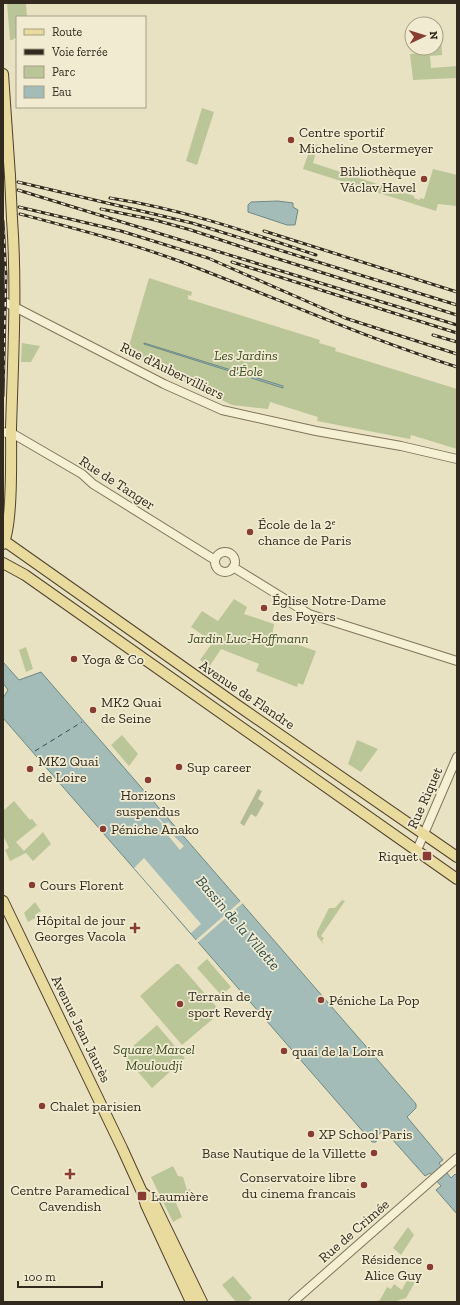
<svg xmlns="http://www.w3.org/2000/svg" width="460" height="1305" viewBox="0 0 460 1305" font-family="'Zilla Slab',serif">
	<rect width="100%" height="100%" fill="#e9e2c2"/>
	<path fill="#bac598" d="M7,3H26L27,17H17V37L12,40H10Z
		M441,34L442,55L430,56L431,68L457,66V78L413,80L410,54L429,52V48H436V35Z
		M202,108L214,112L197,165L186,161Z
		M312,143L318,145L313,163L414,196V198L420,200V198L424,199L433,169L457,175V206L438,204L436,211L303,169Z
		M149,278L192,292L191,296L188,295V299L320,340L319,343L336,348L335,351L457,389V449L411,435L410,439L317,421L318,417L270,402L268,409L232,405L127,353Z
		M22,343L40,346L31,362H21Z
		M234,599L247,607L244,614L274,624L272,636L316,651L303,685L298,683L297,687L256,671L259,664L221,649L209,667L200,660L213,642L191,627L202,611L218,621Z
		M26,647L33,669L26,672L19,650Z
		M122,735L138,754L129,766L111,745Z
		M357,740L378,749L361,772L348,764Z
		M14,801L30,820L32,819L37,825L16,842L24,851L43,832L51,844L33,861L26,853L10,861L5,850L9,848L3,835V811Z
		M342,900L345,901L321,936L324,938L322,941L324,945L317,936V932L329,908H335Z
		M35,902L41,911L36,914L37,917L28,922L24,913Z
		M207,959L231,987L221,995L197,968Z
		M176,964H179L221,1012L182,1045L140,996Z
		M157,1025L185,1058L152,1088L123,1055Z
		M173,1166L178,1176L183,1177L187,1190L190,1189L193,1195L176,1203L182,1217L173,1222L151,1177Z
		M408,1227L414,1235L401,1255L393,1248Z
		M411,1272L418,1277L406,1298L393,1302H374L380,1300L387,1287L391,1289L394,1284L402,1290Z
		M233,1276L252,1298L247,1302H236L222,1285Z"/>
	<path fill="#b2bb96" d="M258,789L262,791L258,799L264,803L256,817L251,814L244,826L240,823Z"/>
	<path fill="#a4bcb8" stroke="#6c8985" d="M278,201L293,203V207L298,210L295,225H287L248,212V205L251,202Z
		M144,343L283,386V388L144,344Z
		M3,662L19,680L41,672L416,1104V1108L407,1117L443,1160L439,1163L451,1178L455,1174L457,1176V1214L436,1190L441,1186L430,1173L425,1176L384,1130L377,1136L376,1142H372L3,718V698L8,690L3,683Z"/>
	<path fill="#e9e2c2" d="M152,810L165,825L168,822L175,830L171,833L184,846L180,850L162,828L164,826L150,811Z
		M144,858L201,924L191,933L134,868Z
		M242,900L244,902L197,943L195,941Z"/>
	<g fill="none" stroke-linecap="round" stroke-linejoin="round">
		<path stroke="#2f4e50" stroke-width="1" stroke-dasharray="5 4" stroke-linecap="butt" d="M35,751L82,722"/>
		<defs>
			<path id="minor" d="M3,301L164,384L222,410L316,431L401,446L457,459
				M3,432L15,435L82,474L93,484L215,560
				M215 562a10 10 0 1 1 20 0a10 10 0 1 1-20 0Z
				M233,567L309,614L457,661
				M417,850L457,757
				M293,1302L457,1158"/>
			<path id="major" d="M3,74L10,176
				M3,540L237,705L457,857
				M3,544C13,526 11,453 11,429C13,359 17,289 12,219
				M3,563L25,575L457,879
				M3,901L122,1148L142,1192L146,1205L191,1302
				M142,1192L153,1201L202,1302"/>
		</defs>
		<use href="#minor" stroke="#81745b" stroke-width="10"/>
		<use href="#major" stroke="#4f422f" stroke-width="12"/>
		<use href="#minor" stroke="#f5efd4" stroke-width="8"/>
		<use href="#major" stroke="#e9db9d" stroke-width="10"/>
		<defs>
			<path id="rail" d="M18,182L192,223L457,305
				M18,190L457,325
				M110,198C182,209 248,232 316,255
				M19,207L121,231L208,258L345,318L457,354
				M101,209L155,220L191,230L269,256L457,315
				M20,214C73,228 127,242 179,261C272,296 362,337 457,367
				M3,221L6,275L3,396
				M264,231L457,292
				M232,262L457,333
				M433,335L457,342"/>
		</defs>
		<use href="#rail" stroke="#322a1e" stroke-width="3"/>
		<use href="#rail" stroke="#f1ecd1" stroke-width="1.5" stroke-dasharray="4.5" stroke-linecap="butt"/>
		<defs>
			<path id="major-bridge" d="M10,176L12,219"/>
		</defs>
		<use href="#major-bridge" stroke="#4f422f" stroke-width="12" stroke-linecap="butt"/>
		<use href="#major-bridge" stroke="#e9db9d" stroke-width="10"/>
	</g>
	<g fill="#893d32" stroke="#f1ecd1" stroke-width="1.5">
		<circle cx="291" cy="140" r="4"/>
		<circle cx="424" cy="179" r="4"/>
		<circle cx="250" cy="532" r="4"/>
		<circle cx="264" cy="608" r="4"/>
		<circle cx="74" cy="659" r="4"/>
		<circle cx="93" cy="710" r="4"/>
		<circle cx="179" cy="767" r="4"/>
		<circle cx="30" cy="769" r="4"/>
		<circle cx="148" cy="780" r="4"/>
		<circle cx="103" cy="829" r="4"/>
		<rect x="422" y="851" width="10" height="10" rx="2"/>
		<circle cx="32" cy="885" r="4"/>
		<path d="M133 922h4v4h4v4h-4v4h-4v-4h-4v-4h4z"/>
		<circle cx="321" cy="1000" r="4"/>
		<circle cx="180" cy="1004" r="4"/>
		<circle cx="284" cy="1051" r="4"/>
		<circle cx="42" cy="1106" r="4"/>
		<circle cx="311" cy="1134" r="4"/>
		<circle cx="374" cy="1153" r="4"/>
		<path d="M68 1168h4v4h4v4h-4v4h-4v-4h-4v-4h4z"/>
		<circle cx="364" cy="1185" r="4"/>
		<rect x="137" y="1191" width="10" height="10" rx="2"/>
		<circle cx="430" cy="1267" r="4"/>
	</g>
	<g text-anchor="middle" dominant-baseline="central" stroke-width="3.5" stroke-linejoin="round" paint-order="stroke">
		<g font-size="14" fill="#322a1e" stroke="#f1ecd1" text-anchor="start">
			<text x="299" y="132">Centre sportif<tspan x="299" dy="16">Micheline Ostermeyer</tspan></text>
			<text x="416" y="171" text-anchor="end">Bibliothèque<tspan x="416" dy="16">Václav Havel</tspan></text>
			<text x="258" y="524">École de la 2ᵉ<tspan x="258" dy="16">chance de Paris</tspan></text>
			<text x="272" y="600">Église Notre-Dame<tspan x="272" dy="16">des Foyers</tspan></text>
			<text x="82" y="659">Yoga &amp; Co</text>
			<text x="101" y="702">MK2 Quai<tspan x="101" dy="16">de Seine</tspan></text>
			<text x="38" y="761">MK2 Quai<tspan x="38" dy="16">de Loire</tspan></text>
			<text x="187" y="767">Sup career</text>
			<text x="148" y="795" text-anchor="middle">Horizons<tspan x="148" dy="16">suspendus</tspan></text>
			<text x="111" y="829">Péniche Anako</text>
			<text x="418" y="856" text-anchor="end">Riquet</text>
			<text x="40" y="885">Cours Florent</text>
			<text x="126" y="920" text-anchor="end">Hôpital de jour<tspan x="126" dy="16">Georges Vacola</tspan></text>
			<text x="188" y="996">Terrain de<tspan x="188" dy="16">sport Reverdy</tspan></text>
			<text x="329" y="1000">Péniche La Pop</text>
			<text x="292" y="1051">quai de la Loira</text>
			<text x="50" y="1106">Chalet parisien</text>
			<text x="319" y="1134">XP School Paris</text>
			<text x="366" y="1153" text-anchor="end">Base Nautique de la Villette</text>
			<text x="356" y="1177" text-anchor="end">Conservatoire libre<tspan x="356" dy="16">du cinema francais</tspan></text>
			<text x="70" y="1190" text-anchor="middle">Centre Paramedical<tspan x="70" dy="16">Cavendish</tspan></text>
			<text x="151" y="1196">Laumière</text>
			<text x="422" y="1259" text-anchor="end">Résidence<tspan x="422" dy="16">Alice Guy</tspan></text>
		</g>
		<g font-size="14" font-style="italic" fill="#3e4c27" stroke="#f1ecd1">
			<text x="246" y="355">Les Jardins<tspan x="246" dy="16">d'Éole</tspan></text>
			<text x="248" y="638">Jardin Luc-Hoffmann</text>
			<text x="154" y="1049">Square Marcel<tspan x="154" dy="16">Mouloudji</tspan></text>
		</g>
		<g font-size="14" fill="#322a1e" stroke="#f1ecd1">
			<text transform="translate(172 371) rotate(26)">Rue d'Aubervilliers</text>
			<text transform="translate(117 483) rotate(33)">Rue de Tanger</text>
			<text transform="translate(247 695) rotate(34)">Avenue de Flandre</text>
			<text transform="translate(425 798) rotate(-66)">Rue Riquet</text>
			<text transform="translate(81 1029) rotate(64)">Avenue Jean Jaurès</text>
			<text transform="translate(354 1231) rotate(-41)">Rue de Crimée</text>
		</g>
		<g font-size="15" font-style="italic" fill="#2f4e50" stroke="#f1ecd1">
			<text transform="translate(238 923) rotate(49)">Bassin de la Villette</text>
		</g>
	</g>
	<rect width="460" height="1305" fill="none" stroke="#322a1e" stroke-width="8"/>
	<rect x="16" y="16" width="130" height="92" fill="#f1ecd1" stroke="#a59e89"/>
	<rect x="24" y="29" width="20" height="6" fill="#e9db9d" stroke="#a59e89"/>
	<text x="52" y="36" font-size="12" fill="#322a1e">Route</text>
	<rect x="24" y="49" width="20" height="6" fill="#322a1e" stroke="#a59e89"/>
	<text x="52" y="56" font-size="12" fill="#322a1e">Voie ferrée</text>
	<rect x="24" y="66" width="20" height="12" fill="#bac598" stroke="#a59e89"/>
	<text x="52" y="76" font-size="12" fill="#322a1e">Parc</text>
	<rect x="24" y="86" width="20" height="12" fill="#a4bcb8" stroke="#a59e89"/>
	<text x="52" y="96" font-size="12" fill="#322a1e">Eau</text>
	<g transform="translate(424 36) rotate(86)"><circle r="19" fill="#f1ecd1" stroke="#a59e89"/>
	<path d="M0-3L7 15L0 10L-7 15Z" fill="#893d32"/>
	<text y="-6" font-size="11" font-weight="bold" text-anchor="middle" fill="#322a1e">N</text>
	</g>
	<path d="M18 1281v6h84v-6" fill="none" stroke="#322a1e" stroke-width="2"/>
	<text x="24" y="1281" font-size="12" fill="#322a1e" stroke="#f1ecd1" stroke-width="3" paint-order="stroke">100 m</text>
</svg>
